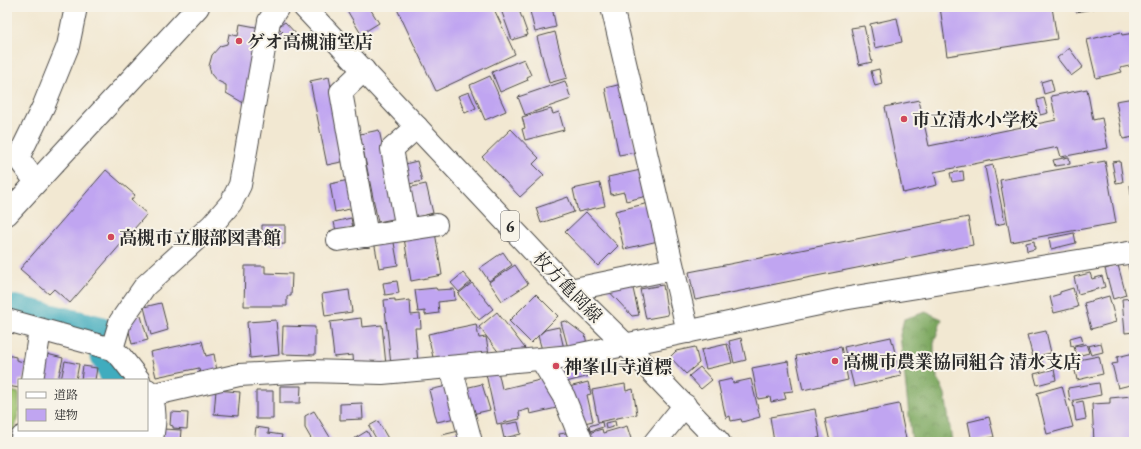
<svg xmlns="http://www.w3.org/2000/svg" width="1141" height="449" viewBox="0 0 1141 449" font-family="'EB Garamond','Noto Serif JP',serif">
	<defs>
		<pattern id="forest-crowns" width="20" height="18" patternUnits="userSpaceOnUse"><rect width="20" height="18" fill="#7da860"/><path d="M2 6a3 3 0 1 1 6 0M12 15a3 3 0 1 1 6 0" fill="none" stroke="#67894f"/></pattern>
	</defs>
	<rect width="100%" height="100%" fill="#f7f3e8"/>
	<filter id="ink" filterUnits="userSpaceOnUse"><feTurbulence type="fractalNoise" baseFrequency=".025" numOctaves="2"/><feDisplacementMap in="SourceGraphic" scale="8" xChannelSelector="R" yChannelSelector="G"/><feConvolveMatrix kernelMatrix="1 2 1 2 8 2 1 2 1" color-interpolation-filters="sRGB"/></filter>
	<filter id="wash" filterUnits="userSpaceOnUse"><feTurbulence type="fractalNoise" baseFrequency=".012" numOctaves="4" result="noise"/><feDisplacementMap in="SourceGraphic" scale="16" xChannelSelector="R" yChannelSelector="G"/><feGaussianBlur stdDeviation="0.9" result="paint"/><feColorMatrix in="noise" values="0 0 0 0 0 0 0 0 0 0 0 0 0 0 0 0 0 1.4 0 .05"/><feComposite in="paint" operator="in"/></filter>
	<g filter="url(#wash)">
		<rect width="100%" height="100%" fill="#f2e8d2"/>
		<path fill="#9cc26c" stroke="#64764c" d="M7,390L19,393V408L15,429L7,430Z"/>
		<path fill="url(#forest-crowns)" stroke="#546a46" d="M926,312L942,319L934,343V369L945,394L952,442H912L900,335L904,319Z"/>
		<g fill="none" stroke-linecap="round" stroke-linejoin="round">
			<path stroke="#3facbe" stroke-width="34" d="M15,312L97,332L118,378"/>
		</g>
		<g id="blocks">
			<path fill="#c0a5f1" d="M345,7H369L379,23L361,34Z
				M402,7H493L515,54L436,91L397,9Z
				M500,7H518L528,35L512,40Z
				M529,7H552L556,27L535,32Z
				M940,7H1052L1057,39L947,56Z
				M1075,7H1097V8L1076,12Z
				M897,18L902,42L875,48L870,24Z
				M285,22L298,36L292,41L286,35H284L285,39L279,40L278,34L283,32L278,27Z
				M240,24L261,28L247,105L226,93V85L216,80L211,74L209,66L212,55L220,46L227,44L229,34L238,36Z
				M864,26L872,62L859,65L851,28Z
				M555,32L567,78L549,83L537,37Z
				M1121,32L1122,35L1134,33V65L1120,68L1122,72L1096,78L1087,40Z
				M1069,48L1083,67L1071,76L1057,58Z
				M524,59L531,75L527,77L528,80L500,92L492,72Z
				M879,69L882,84L875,86L871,71Z
				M490,76L506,111L485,120L470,85Z
				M329,77L346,161L327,165L310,81Z
				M1051,79L1054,91L1044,94L1041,82Z
				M565,81L571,99L525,115L518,97Z
				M622,84L636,152L619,155L605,88Z
				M1087,89L1093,120L1102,118L1108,148L1061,157L1058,147L934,172L937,185L903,193L885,107L919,100L929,146L1056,120L1051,96Z
				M469,92L476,108L465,113L458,96Z
				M1044,98L1048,113L1040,115L1037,100Z
				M1134,98V137L1123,139L1116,101Z
				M551,109L553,114L559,112L564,130L525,140L522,129L525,128L522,117Z
				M511,129L539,158L533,164L544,175L520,197L482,157Z
				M379,130L398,218L378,222L360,134Z
				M1069,157L1070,164L1055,166L1053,160Z
				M417,161L422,181L405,185L401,165Z
				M1105,161L1116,223L1011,242L1000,180Z
				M1120,161L1123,182L1116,183L1112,162Z
				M993,165L1005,223L996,225L985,167Z
				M106,170L135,195L131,200L147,214L70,303L54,289L49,294L20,269Z
				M641,170L647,196L626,201L624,192L611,195L608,177Z
				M963,171L964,180L952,182L950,173Z
				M349,180L355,208L335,212L330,184Z
				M600,183L605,206L578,212L573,189Z
				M426,184L433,213L414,218L407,188Z
				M1134,184V214H1133L1130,185Z
				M568,197L574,212L541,223L536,208Z
				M649,203L658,241L624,249L615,211Z
				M586,212L618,246L598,266L565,232Z
				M968,217L973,245L695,300L689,272Z
				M351,218L353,228L336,231L334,222Z
				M262,225H285V244L269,245V242H262Z
				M435,232L442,275L411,281L404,238Z
				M1074,233L1076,243L1051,249L1049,238Z
				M393,237L398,265L379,268L374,241Z
				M1034,241L1035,249L1027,251L1026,243Z
				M503,252L512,265L489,281L480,268Z
				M1134,264V276H1131L1128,266Z
				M515,265L528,284L502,301L489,282Z
				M1118,265L1126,295L1113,299L1105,269Z
				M245,266H265V273L292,274L291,296H287V306H244Z
				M463,273L471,282L459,292L451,283Z
				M1090,273L1092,279L1102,276L1105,287L1078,294L1074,277Z
				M631,280L639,315L632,316L604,286Z
				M397,281L399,293L385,295L383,283Z
				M472,283L493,309L479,320L458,294Z
				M663,285L668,315L646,319L640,289Z
				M436,288L437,290L454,289L455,300L438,302L439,313L425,315V311L418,312L415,290Z
				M1073,288L1078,307L1054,313L1050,297L1060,294V292Z
				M349,290L352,312L325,316L322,294Z
				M536,294L558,316L531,343L509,321Z
				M1109,296L1116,322L1091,329L1084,303Z
				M1134,298V332L1125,333L1122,299Z
				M395,299V302L410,300L411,315L420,314L421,328H415L418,363L391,365L384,300Z
				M161,303L168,330L151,335L144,307Z
				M497,312L528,352L500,354L479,327Z
				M141,316L148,340L132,344L126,319Z
				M361,318L362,327L382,325L386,365L354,369L353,355L334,357L330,322Z
				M276,320L279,355L250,358L247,322Z
				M566,321L585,335L587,344L568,348L561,322Z
				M476,324L479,338L486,337L489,354L477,357L476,353L434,362L428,334Z
				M283,326L315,327V355L282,354Z
				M559,327L564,349L542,350L538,336L545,330Z
				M1046,331L1051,353L1033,357L1027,335Z
				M1081,335L1083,343L1071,346L1070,338Z
				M891,337L901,376L854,387L844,347Z
				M741,338L746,360L734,363L729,341Z
				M202,341L206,356L214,354L217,371L200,375L199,368L156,377L150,352Z
				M1101,343L1103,352L1091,355L1088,346Z
				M727,344L732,363L706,369L701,350Z
				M1086,344L1089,353L1077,356L1074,347Z
				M695,347L699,363L686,374L670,357L676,351Z
				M841,347L848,380L803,390L796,356Z
				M1134,353V384L1118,388L1112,364L1118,363L1117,357Z
				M47,354L63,358L58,380H42Z
				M7,355L16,357V360L27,363L23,380H19V388L7,386Z
				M1099,356L1103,374L1077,380L1073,361Z
				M1041,358L1043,366L1037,367L1035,359Z
				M65,361L79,364L76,380H61Z
				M586,361L590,376L562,383L558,367Z
				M788,361L793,391L784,392L786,399L771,402L770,397L758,399L752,368Z
				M83,366L97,368L95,380H81Z
				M700,367L712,380L701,389L689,376Z
				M1054,369L1056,380L1037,385L1034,374Z
				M498,371L502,389L544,379L546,389L556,387L561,407L530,414L529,409L519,412L520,419L497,424L486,374Z
				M732,379L733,383L751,379L760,417L742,422L741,419L731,421L730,416L726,418L718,382Z
				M588,382L591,394L587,395L593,421L580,424L565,388Z
				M1099,383L1101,395L1070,401L1068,388Z
				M482,384L490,410L472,414L465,388Z
				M625,384L626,391L633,389L637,414L598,422L592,390Z
				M280,386H301L300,403H280Z
				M447,386L455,418L437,422L429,390Z
				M1062,386L1073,427L1047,434L1037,393Z
				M216,390L240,392L238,416L214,414Z
				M256,391H273V419H256Z
				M1132,396L1134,442H1094L1092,404L1110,403V398Z
				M1083,401L1086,419L1076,421L1073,403Z
				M362,403L363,419L340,420V404Z
				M899,404L906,439L890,442H830L825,419Z
				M815,409L820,438H817V442H774L770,417Z
				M314,411L333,442H313L305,428V416Z
				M171,412L188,413L187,429L173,428V426L170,425Z
				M989,417L994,437L972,442L968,422Z
				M378,421L390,442H378L369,426Z
				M615,421L616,426L606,429L605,423Z
				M518,422L521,434L504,438L501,425Z
				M602,422L603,427L590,431L589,426Z
				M627,426L632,442H587L585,434L602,429L603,433Z
				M256,427L269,429L268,433L282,435L281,439L296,442H254Z
				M163,429L181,430L180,442H162Z
				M367,431L373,442H349Z
				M459,431L462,442H444L442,435Z
				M572,432L574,439L561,442L559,434Z
				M516,437L517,442H507V440Z"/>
		</g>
	</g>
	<g filter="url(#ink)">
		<use href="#blocks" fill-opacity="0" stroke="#494744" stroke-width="1"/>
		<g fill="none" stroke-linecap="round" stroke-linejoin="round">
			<defs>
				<path id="minor" d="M612,7L688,332
					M364,70L341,92L367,236
					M36,182L18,158L44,105L68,46L76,7
					M7,214L198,7
					M407,229L392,149L417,127
					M338,240L436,225
					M570,290L672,269
					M7,320L112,349L121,357L139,380
					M112,349L120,322L145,286L212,225L231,203L240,185L269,21L278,7
					M541,359L564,397L582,442
					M451,367L471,442
					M32,380L40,330
					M147,390C157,403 156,427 150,442
					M151,395L239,375L309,371L382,373L572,356L843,299L1134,252
					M22,437L153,434
					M655,442L685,405"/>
				<path id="major" d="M304,7L570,290L626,345L719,442"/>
			</defs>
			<use href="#minor" stroke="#494744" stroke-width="24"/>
			<use href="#major" stroke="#494744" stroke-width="24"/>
			<use href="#minor" stroke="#fff" stroke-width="22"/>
			<use href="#major" stroke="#fff" stroke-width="22"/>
		</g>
	</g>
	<g fill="#d1495b" stroke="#f7f3e8" stroke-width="1.5">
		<circle cx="239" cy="41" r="4"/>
		<circle cx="904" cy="119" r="4"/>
		<circle cx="111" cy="237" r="4"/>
		<circle cx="835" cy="361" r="4"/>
		<circle cx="556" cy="366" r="4"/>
	</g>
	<g text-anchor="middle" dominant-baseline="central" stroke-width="4" stroke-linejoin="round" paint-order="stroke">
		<rect fill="#f7f3e8" stroke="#686764" stroke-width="1" x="501" y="211" width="18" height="30" rx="3"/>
		<g font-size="17" font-weight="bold" fill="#2b2b2b">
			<text x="510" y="226">6</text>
		</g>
		<g font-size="18" font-weight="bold" fill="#2b2b2b" stroke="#f7f3e8" text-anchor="start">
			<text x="247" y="41">ゲオ高槻浦堂店</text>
			<text x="912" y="119">市立清水小学校</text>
			<text x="119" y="237">高槻市立服部図書館</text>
			<text x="843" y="361">高槻市農業協同組合 清水支店</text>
			<text x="564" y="366">神峯山寺道標</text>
		</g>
		<g font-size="18" fill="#2b2b2b" stroke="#f7f3e8">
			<text transform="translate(568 287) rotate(46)">枚方亀岡線</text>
		</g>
	</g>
	<rect width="1141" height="449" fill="none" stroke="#f7f3e8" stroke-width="24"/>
	<rect x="18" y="379" width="130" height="52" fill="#f7f3e8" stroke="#a5a39c"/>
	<rect x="26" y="392" width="20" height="6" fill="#ffffff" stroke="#a5a39c"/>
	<text x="54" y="399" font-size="12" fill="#2b2b2b">道路</text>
	<rect x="26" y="409" width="20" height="12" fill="#c0a5f1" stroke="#a5a39c"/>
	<text x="54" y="419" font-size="12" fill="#2b2b2b">建物</text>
</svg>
